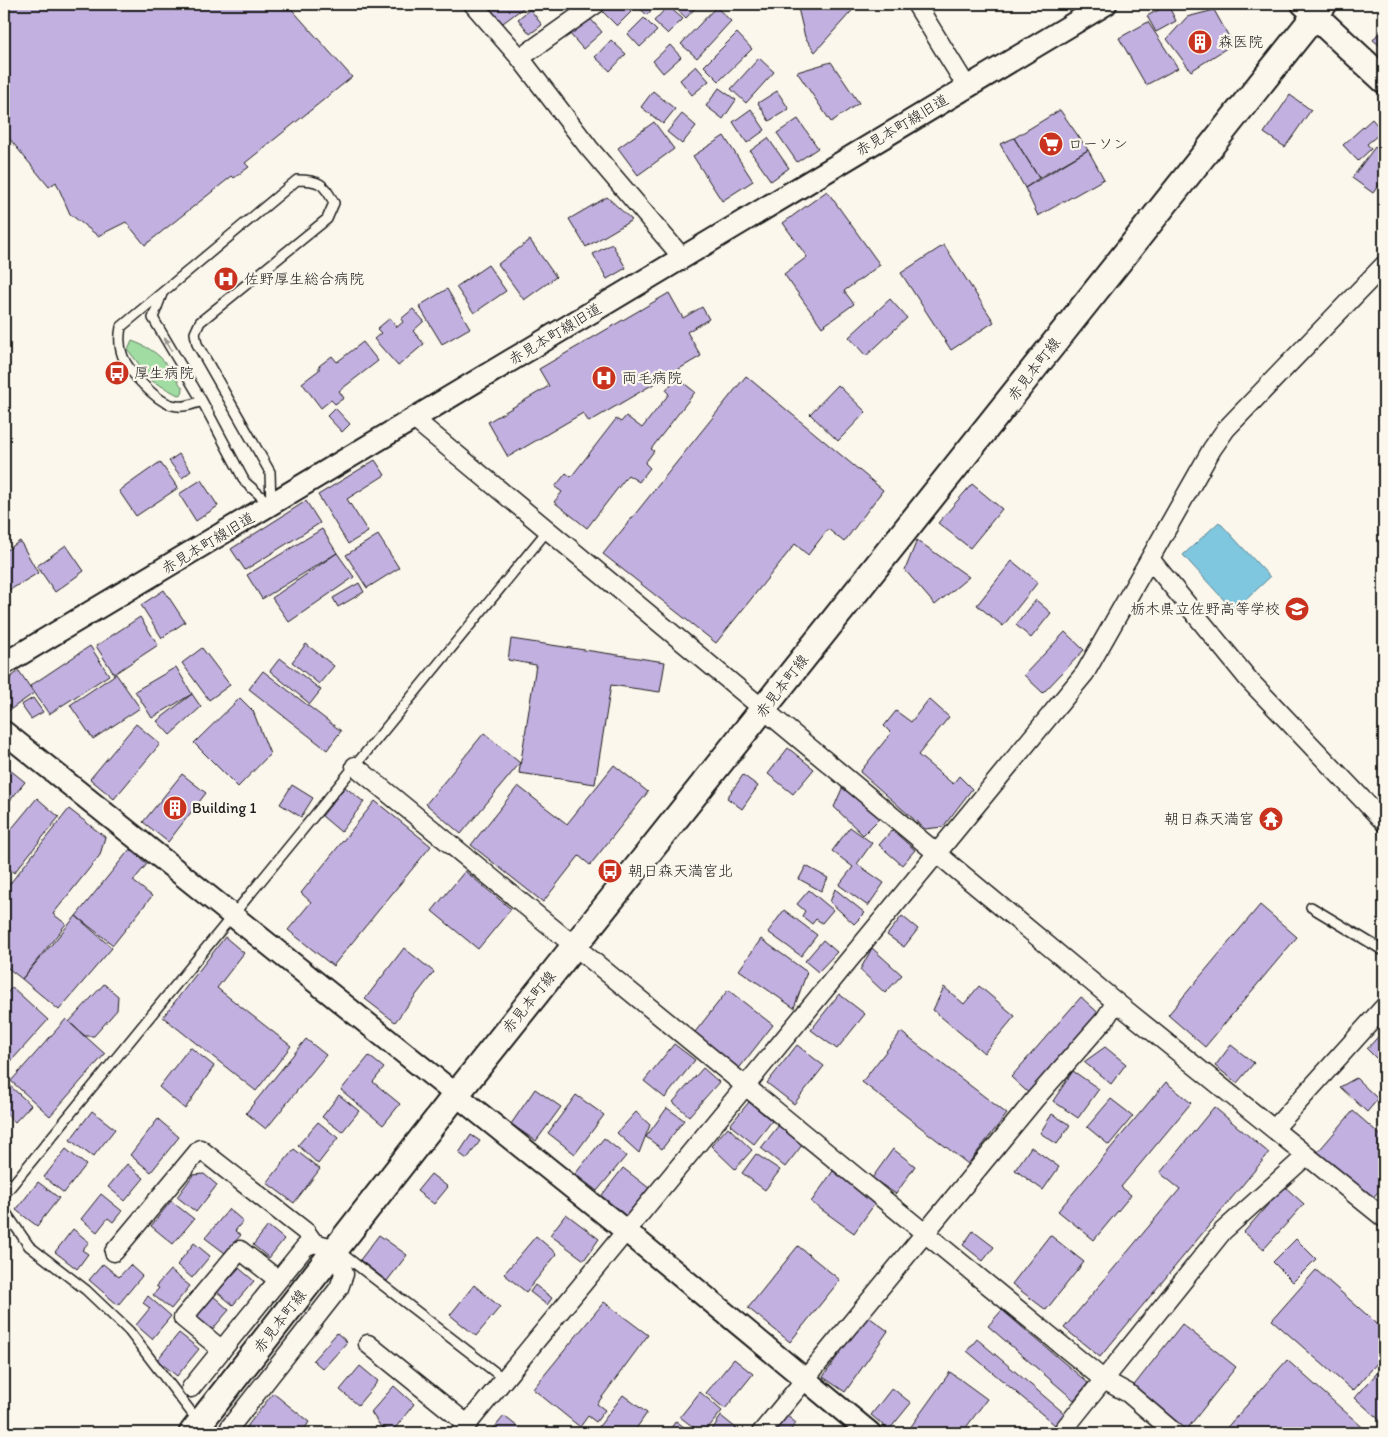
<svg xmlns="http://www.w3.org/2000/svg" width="1388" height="1437" viewBox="0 0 1388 1437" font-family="Itim,'Klee One',sans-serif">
	<rect width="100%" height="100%" fill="#fbf7ec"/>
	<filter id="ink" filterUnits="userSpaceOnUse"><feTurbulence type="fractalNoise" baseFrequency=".02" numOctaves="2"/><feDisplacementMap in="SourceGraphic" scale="10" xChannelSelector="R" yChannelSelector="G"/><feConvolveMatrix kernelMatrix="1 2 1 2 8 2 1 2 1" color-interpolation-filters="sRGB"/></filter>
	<g filter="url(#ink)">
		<path fill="#a1dca2" stroke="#5e7c5f" d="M132,341C162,352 167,364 183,389L182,394L178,395L152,381L128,350Z"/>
		<path fill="#7fc6df" stroke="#578291" d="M1219,522L1270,577L1234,611L1183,555Z"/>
		<path fill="#c2b0e0" stroke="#1c1c1c" d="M4,4H287L352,77L245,163L249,167L234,178L232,176L145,245L126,222L98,236L70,214L56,182L49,187L4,132Z
			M482,4H526L527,5L499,26Z
			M609,4H629L634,9L617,26L602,11Z
			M635,4H657L647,15Z
			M671,4H699L686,18Z
			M797,4H858L815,52L805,37Z
			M1168,5L1176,21L1156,32L1147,16Z
			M668,6L683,19L668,34L654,21Z
			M716,7L731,21L697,58L681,44Z
			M530,9L542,25L530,34L518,19Z
			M1214,10L1233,44L1191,71L1167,39L1187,17Z
			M588,16L602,32L583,49L569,33Z
			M644,18L657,31L640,47L628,34Z
			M1148,22L1178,68L1146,85L1119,38Z
			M1384,26V49L1373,40Z
			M737,33L752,49L719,81L704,66Z
			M611,40L626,54L610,71L595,57Z
			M670,45L681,57L663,73L653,61Z
			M759,58L774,72L746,103L731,89Z
			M831,62L859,103L831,122L797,72Z
			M696,66L709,81L692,95L680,80Z
			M719,88L736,100L723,119L706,106Z
			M653,91L675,109L663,124L641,107Z
			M777,91L789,109L769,121L758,103Z
			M1290,95L1311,110L1285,147L1264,133Z
			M751,109L765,130L747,143L733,122Z
			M1060,110L1088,150L1039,178L1014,138Z
			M682,114L696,126L682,144L667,132Z
			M798,119L818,148L797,162L777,133Z
			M1372,119L1384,133V138L1382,139L1378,135L1367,144L1371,149L1358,161L1343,145Z
			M654,122L674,149L638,175L618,148Z
			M724,136L753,181L722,201L693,156Z
			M768,138L789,168L771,181L750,151Z
			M1014,138L1039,178L1025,188L1000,144Z
			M1375,147L1384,155V178L1373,193L1352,178Z
			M1088,150L1104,179L1038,216L1025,188Z
			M827,191L880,265L844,291L854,304L822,327L784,274L807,257L783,223Z
			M607,197L632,220L586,247L569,219Z
			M530,240L556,277L524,300L498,264Z
			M612,244L626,268L607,279L593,254Z
			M944,245L994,322L951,350L901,273Z
			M488,265L506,291L474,313L456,287Z
			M447,289L470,328L442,344L419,306Z
			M669,293L683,318L702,307L709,319L687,332L701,356L589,422L583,413L508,457L488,422L549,386L539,369Z
			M890,299L907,318L866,356L849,337Z
			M413,309L424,321L413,331L424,344L398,366L374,339L381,333L377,329L390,318L397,327L403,322L401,319Z
			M363,342L378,361L339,391L344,398L335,404L331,400L321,408L302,383L319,370V366L332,356L337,362Z
			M746,376L883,490L844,542L828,529L808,555L795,544L716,643L603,554Z
			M676,377L695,392L651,449L654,451L645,463L650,468L639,482L628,475L587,528L554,502L562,492L555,487L566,473L571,477L616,419L621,422L626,416L642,428L669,394L666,391Z
			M838,385L866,412L838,441L810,414Z
			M335,408L350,424L342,432L327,416Z
			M179,454L191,471L182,478L169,461Z
			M375,460L385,475L347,499L368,532L348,544L318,495Z
			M160,462L178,488L136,516L119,491Z
			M201,480L218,506L196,521L179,494Z
			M972,484L1002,509L970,548L938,523Z
			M306,501L320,523L245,570L231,549Z
			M322,529L337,553L262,599L247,575Z
			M378,535L399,568L367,588L346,555Z
			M917,540L969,577L935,605L905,570Z
			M20,541L38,573L8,591L4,585V552Z
			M66,545L84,571L55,592L37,566Z
			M337,553L354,577L289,622L272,598Z
			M1012,561L1038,582L1003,626L977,605Z
			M359,583L364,592L338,607L333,598Z
			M164,590L185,622L162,638L141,605Z
			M1036,600L1051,613L1031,638L1016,625Z
			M140,617L158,645L114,674L96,646Z
			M1065,632L1084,650L1043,693L1024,675Z
			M511,639L665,662L660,692L611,685L595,784L519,773L536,665L508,660Z
			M306,644L334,666L319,684L292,662Z
			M90,646L109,675L49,714L30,686Z
			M202,648L230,685L209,700L182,663Z
			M280,658L321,690L310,704L270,671Z
			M176,667L192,694L152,718L135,691Z
			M19,671L34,693L4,714V682Z
			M263,671L341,731L327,750L249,689Z
			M116,674L140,708L93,739L70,705Z
			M192,694L201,707L170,735L157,721Z
			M33,698L43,712L31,719L21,705Z
			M240,698L253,711L270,754L238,787L194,743Z
			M929,699L949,717L918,755L953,784L959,776L972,789L943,827L925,829L860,772L891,733L884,726L896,711L911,722Z
			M136,724L160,744L114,799L90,779Z
			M484,733L520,763L461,834L426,804Z
			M788,748L814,769L793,794L768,774Z
			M4,765L25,782L4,808Z
			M614,765L648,792L590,865L579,856L543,902L471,845L518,786L567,824Z
			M182,774L206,793L168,842L143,822Z
			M743,775L758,786L742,809L727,798Z
			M844,784L880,818L863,835L834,807Z
			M292,785L313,798L301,817L280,804Z
			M345,787L364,802L341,832L322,816Z
			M37,798L59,817L14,873L4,864V838Z
			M375,801L431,846L333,966L288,930L311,902L301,893Z
			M69,809L105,837L100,855L53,914L66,924L22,979L4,965V891Z
			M850,827L872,843L857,864L884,883L868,906L839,885L853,867L832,851Z
			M892,830L915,850L902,865L879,845Z
			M130,849L147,864L133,881L152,896L113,945L76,916Z
			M806,866L828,878L821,891L799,879Z
			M465,871L511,909L478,949L432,911Z
			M835,889L865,913L854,924L830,902Z
			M809,890L833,910L822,923L816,919L812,924L802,916L805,911L797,904Z
			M1260,905L1297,937L1205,1047L1168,1015Z
			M784,910L817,935L801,956L768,932Z
			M76,916L112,948L59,1010L22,979Z
			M902,916L918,929L904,947L887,935Z
			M225,937L244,953L217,988L291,1046L256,1091L163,1017Z
			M761,939L807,972L794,1008L739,970Z
			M823,940L837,952L818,972L805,961Z
			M404,948L434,972L395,1022L365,999Z
			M872,948L902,975L885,993L860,970Z
			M104,984L118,996L117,1010L94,1036H84L69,1022Z
			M979,986L1015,1016L984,1053L933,1010L944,987L964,1004Z
			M12,987L48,1020L4,1069V997Z
			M728,990L773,1025L733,1076L688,1041Z
			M839,994L865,1014L837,1049L811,1030Z
			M1081,997L1105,1019L1035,1099L1011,1077Z
			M66,1019L105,1054L50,1116L11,1081Z
			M1384,1030V1066L1367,1049Z
			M901,1032L1007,1114L968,1164L862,1082Z
			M306,1039L326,1055L266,1129L246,1113Z
			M674,1044L695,1060L665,1098L644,1081Z
			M797,1045L824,1066L794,1104L767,1083Z
			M1231,1045L1254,1063L1237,1083L1215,1066Z
			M190,1047L214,1066L185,1109L159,1087Z
			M1105,1047L1126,1064L1111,1084L1084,1062Z
			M369,1056L384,1068L373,1082L400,1104L383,1125L341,1090Z
			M703,1068L719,1082L689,1116L673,1102Z
			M1073,1071L1099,1089L1078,1118L1053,1101Z
			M1356,1078L1378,1099L1367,1112L1340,1087Z
			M1166,1082L1191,1103L1121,1187L1131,1195L1094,1240L1058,1211Z
			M9,1085L31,1105L15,1122L4,1112V1091Z
			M535,1089L561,1107L536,1141L511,1124Z
			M339,1095L359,1111L342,1132L322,1117Z
			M576,1095L604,1115L575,1154L548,1133Z
			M1111,1099L1133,1116L1109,1145L1087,1127Z
			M749,1102L772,1121L754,1144L730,1125Z
			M1214,1107L1269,1153L1100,1357L1064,1328L1180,1189L1160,1173Z
			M667,1108L684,1120L662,1149L646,1137Z
			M92,1111L115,1129L93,1157L70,1140Z
			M1353,1111L1384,1138V1185L1371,1200L1316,1154Z
			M636,1112L650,1125L639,1153L617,1133Z
			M1052,1114L1070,1125L1057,1144L1040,1133Z
			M158,1119L179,1137L151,1172L130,1155Z
			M318,1122L338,1138L318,1164L298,1145Z
			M779,1125L803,1144L785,1167L761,1148Z
			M728,1127L752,1150L735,1169L711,1146Z
			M471,1135L480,1141L467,1159L459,1153Z
			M604,1138L626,1156L597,1191L575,1174Z
			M1031,1147L1059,1167L1043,1190L1015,1170Z
			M66,1149L86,1165L64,1193L44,1177Z
			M294,1149L320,1169L294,1203L267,1183Z
			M893,1149L915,1166L896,1194L872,1178Z
			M756,1154L780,1170L765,1190L742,1173Z
			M127,1164L144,1178L125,1201L108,1187Z
			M623,1168L649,1188L625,1219L599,1199Z
			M833,1171L876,1202L854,1233L811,1202Z
			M204,1174L217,1185L196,1212L177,1197L193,1175Z
			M431,1174L448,1187L434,1204L417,1191Z
			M38,1182L59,1198L37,1226L16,1210Z
			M1284,1186L1304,1204L1264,1249L1244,1232Z
			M101,1194L122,1211L113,1222L108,1218L97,1232L81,1219Z
			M171,1201L194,1219L173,1244L151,1226Z
			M229,1209L243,1221L235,1231L241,1235L225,1253L205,1238Z
			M566,1214L599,1239L584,1260L550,1235Z
			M268,1226L284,1239L269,1258L253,1245Z
			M73,1229L89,1242L82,1250L88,1254L77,1269L55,1252Z
			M973,1231L994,1247L983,1261L963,1245Z
			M379,1235L407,1255L387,1281L360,1260Z
			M1050,1235L1084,1262L1046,1310L1012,1284Z
			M536,1236L557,1254L526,1292L504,1274Z
			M1296,1239L1316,1259L1293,1282L1273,1262Z
			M194,1243L210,1256L192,1278L177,1265Z
			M798,1246L840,1280L790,1342L748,1308Z
			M103,1264L119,1277L130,1265L142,1276L118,1305L89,1280Z
			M239,1268L254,1281L233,1305L217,1292Z
			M170,1270L190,1286L171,1309L153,1295L159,1288L156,1286Z
			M1316,1270L1384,1330V1355L1353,1391L1272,1320Z
			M474,1285L500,1307L476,1336L450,1315Z
			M535,1285L552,1298L547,1305L530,1292Z
			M212,1295L229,1310L211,1331L193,1316Z
			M148,1296L171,1316L152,1339L136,1325L150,1308L143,1303Z
			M604,1302L648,1335L597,1404L605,1410L596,1422L588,1416L580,1427L533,1389Z
			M1002,1310L1088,1383L1074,1400L988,1326Z
			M866,1315L888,1331L845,1392L823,1377Z
			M1182,1324L1236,1367L1184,1433H1178L1128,1393Z
			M179,1333L199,1349L177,1376L157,1360Z
			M337,1333L347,1342L323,1369L313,1360Z
			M977,1339L1065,1414L1055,1425L967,1351Z
			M734,1359L753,1374L725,1409L706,1393Z
			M1287,1360L1369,1433H1222Z
			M1384,1365V1424L1355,1398Z
			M360,1366L378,1381L358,1405L340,1390Z
			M950,1372L987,1399L962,1433H909L907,1432Z
			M394,1386L414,1404L393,1431L381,1427L371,1412Z
			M892,1388L911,1403L889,1430L871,1415Z
			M700,1392L722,1411L704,1433H701L680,1417Z
			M273,1393L309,1422L302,1433H242Z
			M623,1395L647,1413L633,1433H594Z
			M786,1415L796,1423L789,1432L791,1433H771Z
			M504,1416L523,1431L521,1433H490Z
			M721,1416L742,1433H710Z
			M676,1421L692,1433H667Z"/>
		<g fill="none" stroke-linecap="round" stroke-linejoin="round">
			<defs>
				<path id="service" d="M297,180C319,180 324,183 334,203L327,219L200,322L195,333L197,344L270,472L271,505L245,482L202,401C191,405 182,408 172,405C156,401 129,372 123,357C119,347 119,337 121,327Z
					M162,294L153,318L202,401
					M1311,907L1384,951
					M4,1195L547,531
					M4,1210L29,1246L86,1290L129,1331L198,1421
					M340,1252L504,1379"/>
				<path id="minor" d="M473,4L520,58L589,148L682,257
					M916,4L967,87
					M520,58L596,4
					M414,419L1116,1002L1384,1218
					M1150,559L1249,680L1384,822
					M355,766L1104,1380L1128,1393L1175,1433
					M1274,1129L1384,1007
					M114,1252L200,1149L306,1232L314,1243
					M368,1344L467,1424
					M222,1350L183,1318L240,1250L277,1279
					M191,1388L305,1247L314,1243L337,1249L344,1274L339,1288L230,1427
					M460,1433L1085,673L1212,449L1226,429L1384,265
					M761,1433L1035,1099L1105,1019L1116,1002
					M1061,1433L1223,1231L1306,1156"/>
				<path id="tertiary" d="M1302,4L1314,15
					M4,664L1106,4
					M4,732L626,1231L870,1433"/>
				<path id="secondary" d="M1314,15L1384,80
					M192,1433L455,1096L1324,4"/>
			</defs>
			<use href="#service" stroke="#1c1c1c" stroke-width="12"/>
			<use href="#minor" stroke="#1c1c1c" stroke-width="21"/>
			<use href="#tertiary" stroke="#1c1c1c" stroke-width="25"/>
			<use href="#secondary" stroke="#1c1c1c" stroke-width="29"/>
			<use href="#service" stroke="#fbf7ec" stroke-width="9"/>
			<use href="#minor" stroke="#fbf7ec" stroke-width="18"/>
			<use href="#tertiary" stroke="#fbf7ec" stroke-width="21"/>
			<use href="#secondary" stroke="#fbf7ec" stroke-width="25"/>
		</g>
		<defs><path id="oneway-solid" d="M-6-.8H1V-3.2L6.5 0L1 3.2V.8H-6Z" transform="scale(1.25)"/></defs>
		<use fill="#97948e" href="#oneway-solid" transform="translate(168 344) rotate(-120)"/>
	</g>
	<defs>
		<symbol id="building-disc" viewBox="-11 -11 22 22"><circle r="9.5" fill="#c8321e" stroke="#fbf7ec"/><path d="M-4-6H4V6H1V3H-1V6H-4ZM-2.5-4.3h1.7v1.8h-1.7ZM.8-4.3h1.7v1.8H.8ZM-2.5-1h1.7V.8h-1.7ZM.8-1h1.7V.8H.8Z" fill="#fff"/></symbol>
		<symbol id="supermarket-disc" viewBox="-11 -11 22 22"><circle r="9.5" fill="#c8321e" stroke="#fbf7ec"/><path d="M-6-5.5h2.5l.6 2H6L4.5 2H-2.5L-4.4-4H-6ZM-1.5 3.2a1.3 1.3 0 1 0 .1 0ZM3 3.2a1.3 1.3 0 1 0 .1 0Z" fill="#fff"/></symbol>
		<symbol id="hospital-disc" viewBox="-11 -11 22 22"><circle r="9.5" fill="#c8321e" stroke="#fbf7ec"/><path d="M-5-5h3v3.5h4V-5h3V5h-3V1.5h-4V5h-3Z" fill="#fff"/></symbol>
		<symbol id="bus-disc" viewBox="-11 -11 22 22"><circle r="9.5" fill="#c8321e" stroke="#fbf7ec"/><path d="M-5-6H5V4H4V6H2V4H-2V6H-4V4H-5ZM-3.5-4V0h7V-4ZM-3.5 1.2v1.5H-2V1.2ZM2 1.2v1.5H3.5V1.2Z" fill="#fff"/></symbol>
		<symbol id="school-disc" viewBox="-11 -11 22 22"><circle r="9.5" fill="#c8321e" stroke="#fbf7ec"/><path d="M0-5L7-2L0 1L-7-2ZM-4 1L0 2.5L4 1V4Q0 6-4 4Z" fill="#fff"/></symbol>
		<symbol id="temple-disc" viewBox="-11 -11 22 22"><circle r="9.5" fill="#c8321e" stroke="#fbf7ec"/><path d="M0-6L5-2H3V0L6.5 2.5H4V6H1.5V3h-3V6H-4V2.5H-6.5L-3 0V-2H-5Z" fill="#fff"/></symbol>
	</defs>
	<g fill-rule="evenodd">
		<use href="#building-disc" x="1186" y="28" width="28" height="28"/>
		<use href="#supermarket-disc" x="1037" y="130" width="28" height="28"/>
		<use href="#hospital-disc" x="212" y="265" width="28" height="28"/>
		<use href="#bus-disc" x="103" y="359" width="28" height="28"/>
		<use href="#hospital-disc" x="590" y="364" width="28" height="28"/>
		<use href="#school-disc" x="1283" y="595" width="28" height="28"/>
		<use href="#building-disc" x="161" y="794" width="28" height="28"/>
		<use href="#temple-disc" x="1257" y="805" width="28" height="28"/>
		<use href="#bus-disc" x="596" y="857" width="28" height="28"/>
	</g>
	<g text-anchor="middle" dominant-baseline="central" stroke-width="4.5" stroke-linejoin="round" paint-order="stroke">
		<g font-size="15" fill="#1c1c1c" stroke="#fbf7ec" text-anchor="start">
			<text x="1218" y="42">森医院</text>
			<text x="1068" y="144">ローソン</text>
			<text x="244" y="279">佐野厚生総合病院</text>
			<text x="134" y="373">厚生病院</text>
			<text x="622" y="378">両毛病院</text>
			<text x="1280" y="609" text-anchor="end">栃木県立佐野高等学校</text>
			<text x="192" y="808">Building 1</text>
			<text x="1254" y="819" text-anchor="end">朝日森天満宮</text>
			<text x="628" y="871">朝日森天満宮北</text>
		</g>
		<g font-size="15" fill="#1c1c1c" stroke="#fbf7ec">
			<text transform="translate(902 125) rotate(-31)">赤見本町線旧道</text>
			<text transform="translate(555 334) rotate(-31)">赤見本町線旧道</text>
			<text transform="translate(1034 369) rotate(-52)">赤見本町線</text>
			<text transform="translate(208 543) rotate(-31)">赤見本町線旧道</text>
			<text transform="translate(782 686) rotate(-52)">赤見本町線</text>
			<text transform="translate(529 1002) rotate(-51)">赤見本町線</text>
			<text transform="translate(280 1321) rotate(-52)">赤見本町線</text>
		</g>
	</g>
	<rect width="1388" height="1437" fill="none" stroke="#fbf7ec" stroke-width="20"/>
	<rect x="10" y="10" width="1368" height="1417" fill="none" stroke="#1c1c1c" stroke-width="2" filter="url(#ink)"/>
</svg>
